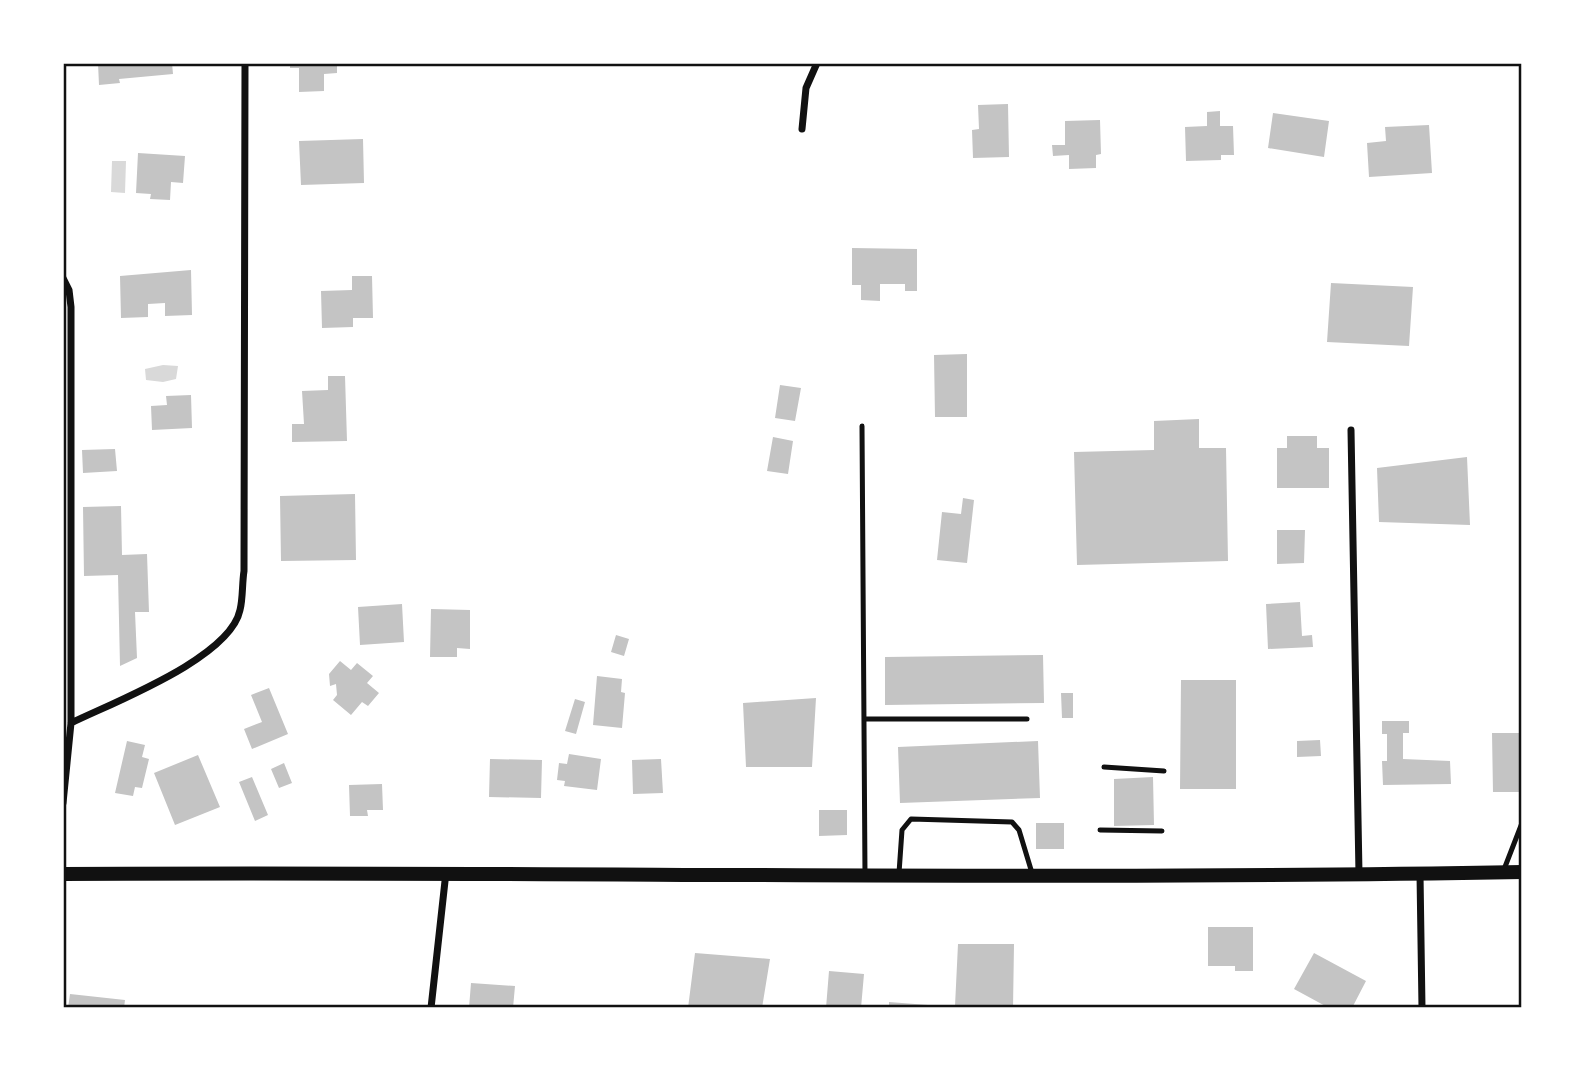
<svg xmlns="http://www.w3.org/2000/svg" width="1585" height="1071" viewBox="0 0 1585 1071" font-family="Rubik,sans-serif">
	<rect width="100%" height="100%" fill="#fff"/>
	<path fill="#d9d9d9" d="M112,161H126L125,193L111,192Z
		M163,365L178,366L176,379L163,382L146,380L145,369Z"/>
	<path fill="#c4c4c4" d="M98,63H172L173,74L119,79L120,83L99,85Z
		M290,63H337V73L324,74V91L299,92V68H290Z
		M1008,104L1009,157L973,158L972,130L979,129L978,105Z
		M1220,111V126H1233L1234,155H1221V160L1186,161L1185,127L1207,126V112Z
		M1273,113L1329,121L1324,157L1268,148Z
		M1100,120L1101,154L1096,155V168L1069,169V155L1053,156L1052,145H1065V121Z
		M1429,125L1432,173L1369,177L1367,143L1386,141L1385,127Z
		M363,139L364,183L301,185L299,141Z
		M138,153L185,156L183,183L171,182L170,200L150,199L151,194L136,193Z
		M852,248L917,249V291H905V284H880V301L861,300V285H852Z
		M191,270L192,315L165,316V303L148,304V317L121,318L120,276Z
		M352,276H372L373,318H353V327L322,328L321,291L352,290Z
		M1331,283L1413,287L1409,346L1327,342Z
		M967,354V417H935L934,355Z
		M328,376H345L347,441L292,442V424H304L302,391L328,390Z
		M780,385L801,388L795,421L775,418Z
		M191,395L192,428L152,430L151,406L167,405L166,396Z
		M1199,419V448H1226L1228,561L1077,565L1074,452L1154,450V421Z
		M1287,436H1317V448H1329V488H1277V448H1287Z
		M773,437L793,441L788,474L767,471Z
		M115,449L117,471L83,473L82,450Z
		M1467,457L1470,525L1379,522L1377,468Z
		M355,494L356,560L281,561L280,496Z
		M963,498L974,500L967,563L937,560L942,512L961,514Z
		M121,506L122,555L147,554L149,612H135L137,658L120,666L118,575L84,576L83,507Z
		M1277,530H1305L1304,563L1277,564Z
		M1300,602L1302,636L1312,635L1313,647L1268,649L1266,604Z
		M402,604L404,642L360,645L358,607Z
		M431,609L470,610V649L457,648V657H430Z
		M616,635L629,639L624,656L611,652Z
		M1043,655L1044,703L885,705V657Z
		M340,661L351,670L357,663L373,676L367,683L379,693L368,706L362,702L351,715L333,700L337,695L336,684L330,686L329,674Z
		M597,676L622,679L621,692L625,693L622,728L593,725Z
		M1181,680H1236V789H1180Z
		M269,688L288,734L252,749L244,729L262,722L251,695Z
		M1061,693H1073V718H1062Z
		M816,698L812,767H746L743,703Z
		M575,699L585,702L576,734L565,731Z
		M1382,721H1409V733H1403V759L1450,761L1451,784L1383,785L1382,761H1387V734H1382Z
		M1492,733H1522V792H1493Z
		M1320,740L1321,756L1297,757V741Z
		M127,741L145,745L142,757L149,759L142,788L135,787L133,796L115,793Z
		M1038,741L1040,798L900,803L898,747Z
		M569,754L601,759L597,790L564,786L565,781L557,780L559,763L567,764Z
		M198,755L220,807L175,825L154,773Z
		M490,759L542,760L541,798L489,797Z
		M661,759L663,793L633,794L632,760Z
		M284,763L292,783L279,788L271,769Z
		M252,777L268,815L255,821L239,782Z
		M1153,777L1154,825L1114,826V779Z
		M382,784L383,810H367L368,816H350L349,785Z
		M819,810H847V835L819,836Z
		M1036,823H1064V849H1036Z
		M1208,927H1253V971H1235V966H1208Z
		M958,944H1014L1013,1008L955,1006Z
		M695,953L770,959L762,1008H688Z
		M1314,953L1366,981L1352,1008H1329L1294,989Z
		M829,971L864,974L861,1008H826Z
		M471,983L515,986L513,1008H469Z
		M70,994L125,1000L124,1008H68Z
		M889,1002L928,1005V1008H889Z"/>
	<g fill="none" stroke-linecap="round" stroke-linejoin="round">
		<path stroke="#111" stroke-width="5" d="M862,426L865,875
			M864,719H1027
			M1104,767L1164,771
			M1100,830L1162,831
			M1503,872L1522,823
			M899,873L902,830L911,819L1012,822L1019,830L1032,873"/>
		<path stroke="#111" stroke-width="7" d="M802,129L806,88L817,63
			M63,278L69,290L71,307V723L63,803
			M1351,430L1359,874
			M71,723C114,702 230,658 240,610C243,598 242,584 244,571L245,63
			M1420,874L1422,1008
			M431,1008L446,872"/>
		<path stroke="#111" stroke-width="14" d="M63,874C549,871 1036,881 1522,872"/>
	</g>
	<rect width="1585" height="1071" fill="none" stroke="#ffffff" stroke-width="130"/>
	<rect x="65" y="65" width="1455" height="941" fill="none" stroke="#111" stroke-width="2.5"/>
</svg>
